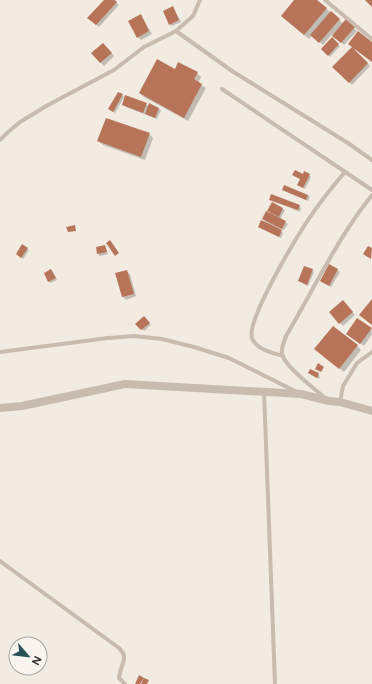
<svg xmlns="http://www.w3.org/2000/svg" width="372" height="684" viewBox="0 0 372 684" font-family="Figtree,sans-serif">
	<rect width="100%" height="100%" fill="#f1ebe2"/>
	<path fill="#0003" d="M105,0H113L119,5L99,27L89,18Z
		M295,0H316L344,24L354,28L357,31L344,45L332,34L323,45L312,35L309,39L286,20Z
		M173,7L181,22L172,26L170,24Z
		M140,16L143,19L152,34L141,40L138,37Z
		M332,39L340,46L330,57L323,49Z
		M372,43V62L355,49L354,50L370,66L352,85L334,67L353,47Z
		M103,44L114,56L104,66L93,54Z
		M175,70L197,73L201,77L198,83L206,88L188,121L144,97L140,93Z
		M122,95L124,97L115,113L111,110Z
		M123,104H146L149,107L150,105L161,110L157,119L126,107Z
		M149,134L153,138L145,160L103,145L98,141Z
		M302,175H309L311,177L305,189L299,185Z
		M283,190L308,195L310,197L308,201Z
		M270,199L299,206L301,208L300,212Z
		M272,203L285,210L280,219L288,224L284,230L278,228L283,233L281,238L259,227L268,224L263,219L273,216L268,210Z
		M105,246L108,254L100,256L98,254Z
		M27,249L29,250L23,259L19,256Z
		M329,265L340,272L331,287L321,281Z
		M51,270L57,280L50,283L49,281Z
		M312,270L314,272L308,286L299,281Z
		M126,271L130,274L136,296L126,300L123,297Z
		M346,304L355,315L343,326L330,312Z
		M144,317L151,325L144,331L137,324Z
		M371,329L372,334L364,346L350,336Z
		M357,346L361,350L344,372L320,353Z
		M309,373L318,374L320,376L319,379Z"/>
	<path fill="#b87459" d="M104,0H115L117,2L96,25L87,18Z
		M294,0H317L327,8L304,35L281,16Z
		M365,0H372V7Z
		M173,6L179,20L169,25L163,11Z
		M331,11L340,19L319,43L310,35Z
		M141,14L149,31L137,38L128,21Z
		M346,19L355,27L341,43L332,36Z
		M358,31L372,42V62L348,44Z
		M332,37L339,44L328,56L321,49Z
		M103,43L112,53L100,63L91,53Z
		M352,47L368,63L349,83L332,67Z
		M157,59L175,69L178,62L198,72L194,79L202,84L184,118L139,93Z
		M118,92L123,94L113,112L108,109Z
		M125,95L147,103L143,113L122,105Z
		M149,103L159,108L155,118L145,114Z
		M106,118L150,133L141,157L97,141Z
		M295,170L303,174L304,171L310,174L303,188L297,185L300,179L292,175Z
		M284,185L308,195L306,200L282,190Z
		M271,194L300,205L298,210L269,200Z
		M272,202L283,208L279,217L267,211Z
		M266,211L286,221L282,229L262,219Z
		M261,220L282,230L279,237L258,227Z
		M75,225L76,231L68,232L66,227Z
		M110,240L119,253L115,256L106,243Z
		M22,244L28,248L21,258L16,254Z
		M105,245L107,252L97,254L96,247Z
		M368,246L372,248L371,259L363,254Z
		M329,264L338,269L329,286L320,281Z
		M304,266L313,269L307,285L298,281Z
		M51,269L56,278L48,282L44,273Z
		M127,270L134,294L122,297L115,273Z
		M372,299V325L359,315Z
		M343,300L353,312L339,324L329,312Z
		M144,316L150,323L141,330L135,324Z
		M357,318L372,328L360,344L346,334Z
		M333,326L358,345L339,369L314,349Z
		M318,363L324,367L321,372L315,369Z
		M310,369L319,373L317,378L308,373Z
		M139,675L144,678L140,684H135Z
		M144,678L149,680L147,684H141Z"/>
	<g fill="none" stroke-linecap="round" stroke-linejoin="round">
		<path stroke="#c8bbaf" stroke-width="4" d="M325,0L372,39
			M176,31L193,16L200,0
			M222,89L372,190
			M0,140L7,133L20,122L48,105L114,70L144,47L176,31L232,71L348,143L372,160
			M0,352L108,338L134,336L162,339L194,347L229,358L297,392
			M283,356C272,353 256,349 252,338C246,321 295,240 306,223C318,205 331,188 345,172
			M264,391L275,684
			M325,398C315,389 284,366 282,354C281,347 284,342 286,336C314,289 338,237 372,195
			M340,402L343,386L357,363L372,352
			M0,561L119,648C130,659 120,664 119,678L125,684"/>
		<path stroke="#c8bbaf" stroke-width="8" d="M0,408L22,406L125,384L301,394L329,401L340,402L372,411"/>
	</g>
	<g transform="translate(28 656) rotate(118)"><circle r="19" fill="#f9f4ee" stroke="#aca6a0"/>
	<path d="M0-3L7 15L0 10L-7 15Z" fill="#265055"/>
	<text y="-6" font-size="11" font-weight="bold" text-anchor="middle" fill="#38302c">N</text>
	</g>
</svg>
